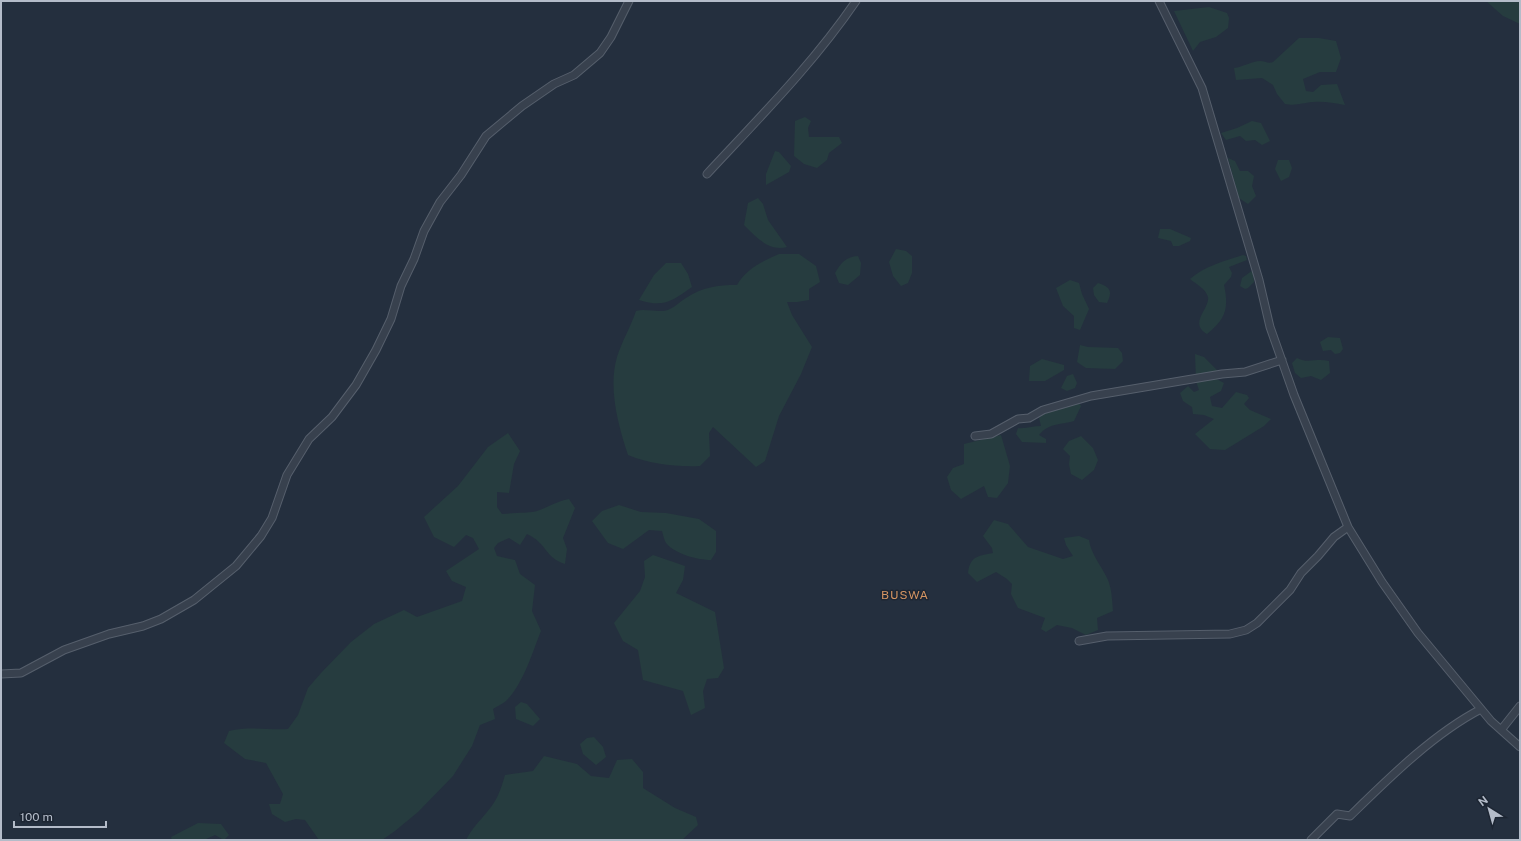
<svg xmlns="http://www.w3.org/2000/svg" width="1521" height="841" viewBox="0 0 1521 841" font-family="'Public Sans',sans-serif">
	<rect width="100%" height="100%" fill="#242f3e"/>
	<path fill="#263c3f" d="M1486,1H1520V24L1503,16Z
		M1209,7L1227,13L1229,18L1228,28L1216,37L1200,42L1193,51L1174,11Z
		M1299,38H1319L1336,41L1341,58L1336,72H1320L1303,79L1306,91L1313,92L1321,85L1337,84L1345,105C1334,103 1323,101 1313,102C1301,103 1297,106 1285,104L1277,94L1273,85L1262,78L1236,80L1234,68C1243,67 1252,61 1260,61C1265,61 1268,64 1273,62Z
		M805,117L811,121L808,128L809,137H839L842,143L829,153L827,160L817,168L804,164L794,156L795,121Z
		M1252,121L1261,123L1270,141L1262,145L1255,140L1246,141L1240,136L1226,140L1221,133L1237,128Z
		M775,151L779,152L791,166L789,172L766,185V174Z
		M1228,158L1235,161L1240,171H1248L1254,176L1252,186L1256,196L1248,204L1239,198Z
		M1278,160H1289L1292,168L1289,177L1281,181L1275,169Z
		M758,198L763,204L768,220L787,247C769,252 756,237 744,225L748,203Z
		M1160,229H1170L1191,238L1190,241L1179,246H1173L1171,241L1158,238Z
		M896,249L906,251L912,256V273L908,283L901,286L893,276L889,262Z
		M779,254H799L816,266L820,282L809,289V300L797,302H787L792,315L812,347L801,374L779,416L765,461L756,467L713,427L709,433L710,456L700,466C676,467 649,464 628,455C618,425 608,388 617,357C622,341 631,326 636,311C647,308 660,314 670,309C676,306 681,301 686,298C703,287 717,285 737,285C747,268 761,262 779,254Z
		M1243,255L1246,256L1247,260L1229,267L1232,273L1231,277L1224,285C1229,308 1226,319 1207,334C1188,323 1210,309 1208,297C1206,289 1196,284 1190,279C1205,266 1224,261 1243,255Z
		M858,256L861,263L860,275L848,285L839,283L835,273C841,263 845,257 858,256Z
		M666,263H681L688,274L692,287C672,301 664,308 639,300L654,275Z
		M1253,270L1254,282L1248,288L1245,289L1240,286L1242,278Z
		M1070,280L1079,283L1082,294L1089,309L1080,330L1074,328V316L1063,306L1056,288Z
		M1098,283C1110,287 1113,291 1107,303L1099,302L1094,295L1093,288Z
		M1328,337L1340,338L1343,349L1340,353L1335,354L1331,350L1323,351L1320,342Z
		M1080,345L1088,347L1118,348L1122,353L1123,361L1115,369L1086,368L1077,362Z
		M1195,354L1204,357L1218,371L1213,377L1224,383L1221,391L1210,397L1212,406L1222,408L1236,392L1247,395L1249,398L1244,404L1250,410L1271,419L1264,426L1225,450L1210,449L1195,434L1214,419L1204,415L1193,414L1192,407L1183,401L1180,393L1188,386L1194,392L1199,390L1196,381Z
		M1297,358C1308,364 1316,358 1329,361L1330,373L1321,380L1311,376L1301,378L1295,373L1292,363Z
		M1042,359L1064,365V370L1045,381H1029L1030,366Z
		M1073,374L1077,383L1075,388L1067,391L1061,388L1067,376Z
		M1079,403L1081,406L1074,421C1060,425 1049,423 1039,435L1046,439V443L1022,442L1016,434L1018,428C1026,429 1033,426 1041,426L1039,418L1045,413Z
		M508,433L520,451L514,464L509,493L497,492V507L502,514C509,513 533,513 537,511C549,507 555,502 569,499L575,508L563,538L567,549L565,564C545,558 547,543 527,534L520,545L509,538L498,543L494,548L497,556L515,560L520,574L535,585L532,611L541,631C532,653 524,683 506,701C503,704 497,706 493,709L495,719L480,725L472,746L453,776L418,812L395,831L382,840H319L305,820L296,819L285,822L272,814L269,804H280L283,794L266,763L245,759L224,743L229,731C249,726 268,730 288,729L298,715L308,688L321,673L351,642L374,624L404,610L417,617L462,601L466,587L452,581L446,571L479,549L473,538L466,535L454,547L434,537L424,517L458,486L488,447Z
		M1001,435L1010,466L1008,483L997,498L988,497L984,486L961,499L951,490L947,477L953,468L964,464V444Z
		M1081,436L1093,448L1098,460L1094,470L1082,480L1071,474L1069,464L1070,456L1063,449L1069,441Z
		M619,505L641,512L666,513L699,519L716,531V552L711,560C698,560 675,554 666,543C664,540 663,534 662,531L649,530L623,549L608,543L592,521L602,511Z
		M994,520L1008,524L1028,547L1063,559L1073,556L1066,545L1064,538L1079,536L1089,540C1091,555 1102,566 1108,580C1112,590 1112,600 1113,611L1097,618L1098,630L1086,635L1072,628L1057,625L1046,632L1041,629L1045,618L1018,608L1011,594L1012,584L1007,579L996,572L977,582L968,573C970,556 978,556 993,553L992,548L983,536Z
		M653,555L685,566L683,580L676,593L715,612L724,668L718,678L707,679L703,691L705,708L691,715L683,691L643,680L638,650L623,641L614,623L640,591L645,577L644,561Z
		M521,702L527,704L540,719L533,726L516,719L515,707Z
		M594,737L603,747L606,757L596,765L583,754L580,744L587,738Z
		M544,756L577,764L591,776L609,778L617,760L632,759L643,772V788L675,808L696,817L698,825L682,840H466C472,828 479,822 487,812C497,801 501,789 505,775L533,771Z
		M198,823L221,824L229,835L224,840L215,835L204,840H172L171,837Z"/>
	<g fill="none" stroke-linecap="round" stroke-linejoin="round">
		<defs>
			<path id="minor" d="M1159,1L1202,88L1259,280L1270,327L1294,395L1348,527L1382,582L1418,633L1491,721L1520,747
				M707,174C759,118 813,64 856,1
				M975,436L991,434L1018,419L1029,418L1043,410L1091,396L1222,374L1245,372L1282,360
				M1079,641L1107,636L1230,634L1246,630L1257,623L1290,590L1301,573L1318,556L1334,537L1348,527
				M1,674L21,673L64,650L109,634L143,626L161,619L194,600L236,566L261,536L272,518L287,475L309,439L332,417L356,385L376,350L391,319L401,286L414,259L424,231L440,202L461,175L486,136L522,106L554,84L574,75L600,53L611,37L629,1
				M1501,730L1520,706
				M1311,840L1337,814L1350,816C1389,778 1433,734 1481,709"/>
		</defs>
		<use href="#minor" stroke="#565f6c" stroke-width="9"/>
		<use href="#minor" stroke="#38414e" stroke-width="7"/>
	</g>
	<g text-anchor="middle" dominant-baseline="central" stroke-width="3" stroke-linejoin="round" paint-order="stroke">
		<g font-size="12" letter-spacing="1" fill="#d59563" stroke="#1d2633">
			<text x="905" y="595">BUSWA</text>
		</g>
	</g>
	<rect width="1521" height="841" fill="none" stroke="#b4bcc9" stroke-width="4"/>
	<g transform="translate(1489 809) rotate(323)" stroke="#1d2633" stroke-width="3" paint-order="stroke">
	<path d="M0-3L7 15L0 10L-7 15Z" fill="#b4bcc9"/>
	<text y="-6" font-size="11" font-weight="bold" text-anchor="middle" fill="#b4bcc9">N</text>
	</g>
	<path d="M14 821v6h92v-6" fill="none" stroke="#b4bcc9" stroke-width="2"/>
	<text x="20" y="821" font-size="12" fill="#b4bcc9" stroke="#1d2633" stroke-width="3" paint-order="stroke">100 m</text>
</svg>
